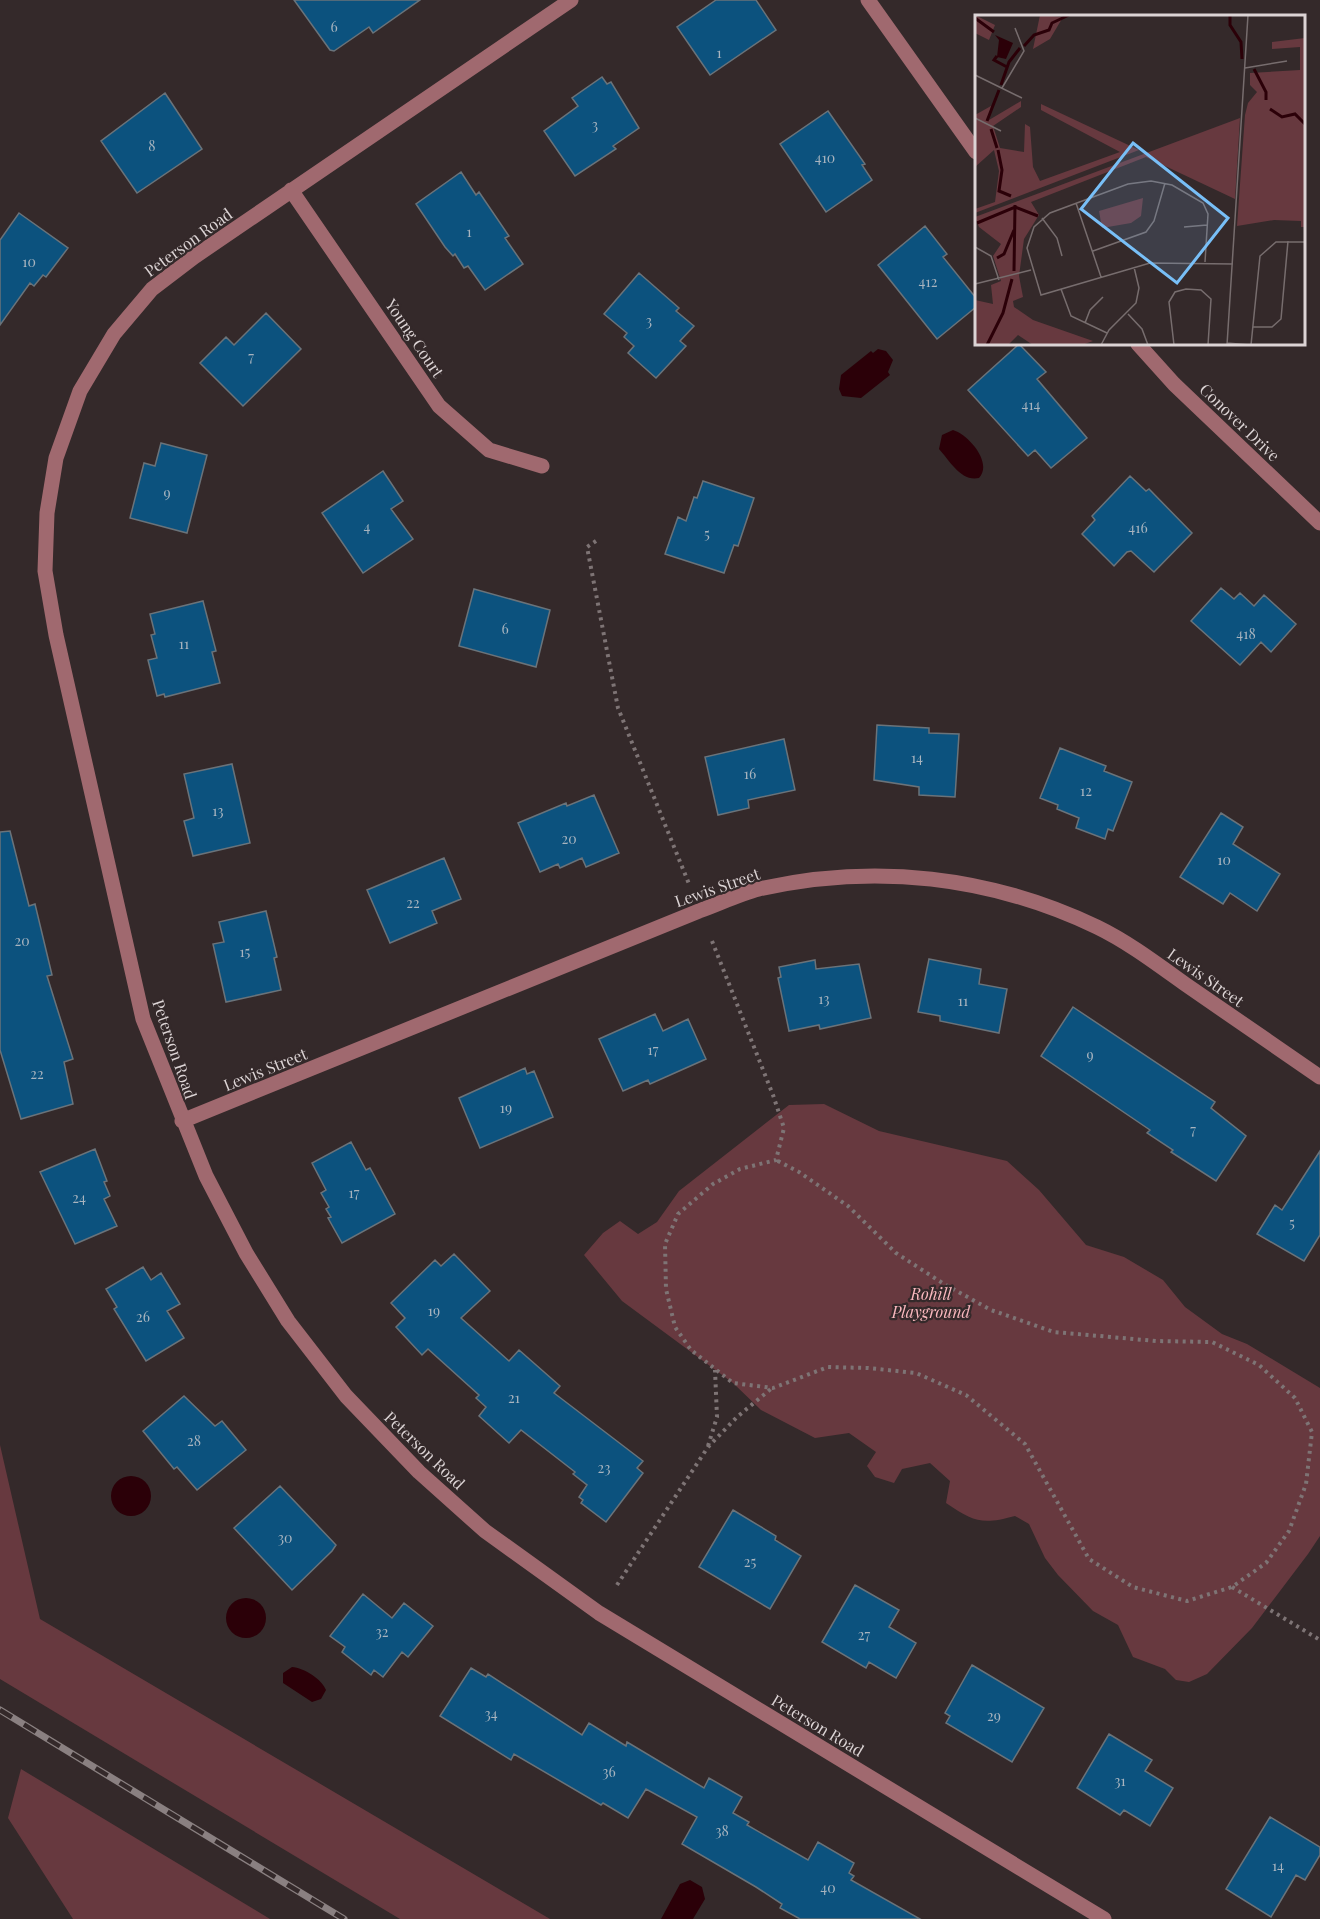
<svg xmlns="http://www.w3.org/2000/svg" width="1320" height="1919" viewBox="0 0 1320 1919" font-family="'Playfair Display',serif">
	<rect width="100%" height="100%" fill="#34292a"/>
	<path fill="#67393f" d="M824,1104L879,1131L1007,1161L1039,1190L1086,1245L1124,1257L1163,1280L1185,1307L1222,1334L1247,1344L1320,1388V1536L1308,1554L1252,1628L1207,1674L1189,1682L1176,1680L1165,1669L1133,1657L1118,1625L1093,1611L1058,1575L1045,1558L1029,1524L1015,1516C982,1525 974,1522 946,1503L950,1481L930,1463L902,1469L894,1483L875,1477L867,1466L876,1452L849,1433L815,1438L761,1410L733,1383L622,1301L584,1255L603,1233L620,1221L638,1234L657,1222L679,1191L789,1105Z
		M0,1445L40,1619L550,1919H400L0,1679Z
		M21,1769L270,1919H73L8,1818Z"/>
	<path fill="#2b0008" d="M878,349L886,351L893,360L888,372L890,375L861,398L842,396L839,389L841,375L871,351L873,353Z
		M953,430C969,435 993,463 979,478C961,482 950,461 939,449L942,435Z
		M111 1496a20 20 0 1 1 40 0a20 20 0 1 1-40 0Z
		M226 1618a20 20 0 1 1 40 0a20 20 0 1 1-40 0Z
		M292,1667C304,1668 322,1679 326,1690L321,1699L312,1702L283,1683V1673Z
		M690,1880L702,1887L705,1899L693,1919H661L680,1884Z"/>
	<path fill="#0c527e" stroke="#6a737a" stroke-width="1.5" d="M294,0H420L373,33L369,27L334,51L330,50Z
		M716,0H756L776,30L710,75L677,27Z
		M602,77L607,84L611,82L639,128L613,146L616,149L575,176L544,131L578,106L572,98Z
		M165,93L202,149L137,193L101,141Z
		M828,111L865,164L862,165L872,180L826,212L780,144Z
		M461,172L476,195L479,192L509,236L505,238L523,264L485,290L468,266L464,268L455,254L453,256L445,247L416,204Z
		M19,213L68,248L46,277L43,275L34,286L30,283L0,325V240Z
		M925,226L947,254L943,257L976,298V307L937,339L878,265Z
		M639,273L679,308L676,311L694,326L680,341L686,346L656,378L628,353L634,346L624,337L627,333L604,314Z
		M266,313L301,349L243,406L200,363L226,337L234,345Z
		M1019,344L1046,372L1037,379L1087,438L1051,468L1035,450L1028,456L968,390Z
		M161,443L207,455L187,533L130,518L144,463L155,466Z
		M383,471L403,501L391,509L413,539L363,573L322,513Z
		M1130,476L1146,491L1149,489L1192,533L1154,572L1131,551L1127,552L1114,566L1082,534L1095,520L1092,516Z
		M703,481L754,498L738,546L734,545L724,573L665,554L678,517L686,521L694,497L697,498Z
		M1221,588L1234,599L1240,593L1254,606L1264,595L1296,624L1271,652L1261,642L1240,665L1191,621Z
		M474,589L550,610L536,667L459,646Z
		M203,601L216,651L212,652L220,683L165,697L164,694L157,696L148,660L157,658L151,635L155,634L150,614Z
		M877,725L929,728V733L959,734L955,797L919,795V787L874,780Z
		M784,739L795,790L748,800L749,808L718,815L705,757Z
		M1060,748L1106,766L1104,771L1132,782L1113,831L1108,829L1105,839L1076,828L1079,818L1057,809L1058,805L1040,798Z
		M232,764L250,843L193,856L184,821L194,818L184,774Z
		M594,795L619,853L586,867L582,858L560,868L558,864L540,872L518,823L566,803L567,806Z
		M1221,813L1243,827L1233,844L1280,874L1257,911L1230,893L1223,904L1180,877Z
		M10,831L29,906L35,904L52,975L47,976L73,1059L64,1062L73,1104L21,1119L0,1050V832Z
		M444,858L461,899L432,911L437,923L390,943L367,890Z
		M266,911L277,957L274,958L281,990L226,1002L213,944L224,942L219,922Z
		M929,959L981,969L979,984L1007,989L999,1033L940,1021V1016L918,1012Z
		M815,960L816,969L859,964L871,1018L820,1029L819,1025L789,1031L778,978L781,977L779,967Z
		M1073,1007L1215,1102L1211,1108L1246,1136L1216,1181L1171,1152L1173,1150L1147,1133L1150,1130L1041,1056Z
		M655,1014L663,1031L688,1019L706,1059L650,1084L648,1080L623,1091L599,1039Z
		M525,1068L527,1074L534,1071L553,1117L480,1148L459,1098Z
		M351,1142L366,1170L370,1168L395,1214L342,1243L328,1218L331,1217L326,1209L329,1207L321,1193L326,1190L312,1163Z
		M95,1149L107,1181L104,1182L110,1196L104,1199L117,1226L75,1244L40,1172Z
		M1320,1151V1235L1304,1261L1257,1234L1275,1205L1282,1210Z
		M454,1254L490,1291L461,1318L509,1361L519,1350L560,1386L554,1393L643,1461L637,1468L643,1473L606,1522L581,1503L583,1500L579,1497L587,1485L573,1474L575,1472L521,1430L509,1443L479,1416L486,1407L476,1398L479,1395L428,1349L422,1355L396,1327L405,1318L391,1303L435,1260L441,1266Z
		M143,1267L151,1280L161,1273L180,1304L167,1311L184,1338L146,1361L114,1309L117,1307L106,1289Z
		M184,1396L215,1426L222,1421L246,1450L197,1490L177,1467L174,1469L143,1431Z
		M280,1486L336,1545L332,1551L292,1590L234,1528Z
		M733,1510L776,1536L775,1540L801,1556L770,1609L699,1567Z
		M855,1585L899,1610L889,1627L916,1643L896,1678L869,1662L866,1668L822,1642Z
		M363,1594L392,1618L404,1603L433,1626L408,1657L402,1652L383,1677L374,1670L371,1675L342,1652L345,1647L330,1636Z
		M972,1665L1044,1708L1012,1762L946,1723L950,1716L945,1713Z
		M471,1668L486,1677L488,1674L582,1735L589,1723L626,1746L627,1742L704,1788L709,1778L742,1797L733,1813L749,1822L747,1825L808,1860L818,1842L854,1863L849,1873L854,1876L851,1880L920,1919H800L780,1908L782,1904L756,1887L682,1844L697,1817L646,1789L628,1818L603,1803L601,1805L514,1754L511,1760L440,1716Z
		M1109,1734L1152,1760L1145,1771L1173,1788L1150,1826L1124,1810L1120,1815L1077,1788Z
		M1270,1817L1320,1847V1855L1305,1880L1296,1875L1271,1917L1226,1889Z"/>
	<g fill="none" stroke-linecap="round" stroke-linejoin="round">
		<path stroke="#7e7475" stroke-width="4" stroke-dasharray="3 4.5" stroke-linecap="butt" d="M596,541L587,547L618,708L689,884
			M712,941L773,1095L784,1128L776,1160L740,1169L713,1184L678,1214L665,1244L666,1289L675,1327L691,1350L733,1383L773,1388L828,1367L868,1368L916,1373L966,1395L1025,1444L1089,1559L1133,1587L1187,1601L1232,1587L1266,1563L1289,1531L1306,1484L1312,1432L1295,1398L1259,1365L1212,1342L1156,1341L1054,1332L991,1310L944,1284L896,1253L848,1206L799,1172L776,1160
			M708,1446L717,1417L715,1370
			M617,1585L708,1447L737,1417L772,1388
			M1232,1587L1320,1640"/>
		<path stroke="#a0696f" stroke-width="15" d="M571,0L194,257L152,289L114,334L80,391L56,458L47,513L45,571L56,635L143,1019L206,1176L246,1253L288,1321L346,1396L419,1472L485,1531L599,1613L1104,1919
			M868,0L976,152
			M291,190L439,406L489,450L542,466
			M1138,344L1174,384L1320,523
			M182,1121L699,911C719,904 739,894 759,889C875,863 990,876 1097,927C1128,942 1157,964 1185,984C1230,1015 1275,1046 1320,1077"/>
		<defs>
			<path id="rail" d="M0,1710L344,1919"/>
		</defs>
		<use href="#rail" stroke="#8a8081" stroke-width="7"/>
		<use href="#rail" stroke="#34292a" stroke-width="4.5" stroke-dasharray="14" stroke-linecap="butt"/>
	</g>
	<g text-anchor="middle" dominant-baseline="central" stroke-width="4.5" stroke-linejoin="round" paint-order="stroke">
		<g font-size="14" fill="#a8b4bf">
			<text x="334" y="26">6</text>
			<text x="719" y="52">1</text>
			<text x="595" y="124">3</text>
			<text x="152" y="145">8</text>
			<text x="825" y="157">410</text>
			<text x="469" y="231">1</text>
			<text x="29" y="261">10</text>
			<text x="928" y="281">412</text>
			<text x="649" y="320">3</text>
			<text x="251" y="356">7</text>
			<text x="1031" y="404">414</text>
			<text x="167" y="492">9</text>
			<text x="367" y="526">4</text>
			<text x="1138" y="527">416</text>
			<text x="707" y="533">5</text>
			<text x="505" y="628">6</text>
			<text x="1246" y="633">418</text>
			<text x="184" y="643">11</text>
			<text x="917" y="757">14</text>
			<text x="750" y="773">16</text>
			<text x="1086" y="790">12</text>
			<text x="218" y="810">13</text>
			<text x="569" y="838">20</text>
			<text x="1224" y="859">10</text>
			<text x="413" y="902">22</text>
			<text x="22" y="940">20</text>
			<text x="245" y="951">15</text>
			<text x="824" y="998">13</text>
			<text x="963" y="1000">11</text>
			<text x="653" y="1049">17</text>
			<text x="1090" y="1054">9</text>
			<text x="37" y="1073">22</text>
			<text x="506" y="1107">19</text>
			<text x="1193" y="1129">7</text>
			<text x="354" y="1192">17</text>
			<text x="79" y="1197">24</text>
			<text x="1292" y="1222">5</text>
			<text x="434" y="1310">19</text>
			<text x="143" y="1316">26</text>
			<text x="514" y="1397">21</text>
			<text x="194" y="1440">28</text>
			<text x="604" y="1467">23</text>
			<text x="285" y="1537">30</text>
			<text x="750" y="1561">25</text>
			<text x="382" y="1631">32</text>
			<text x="864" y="1634">27</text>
			<text x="491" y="1713">34</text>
			<text x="994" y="1715">29</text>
			<text x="609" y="1771">36</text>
			<text x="1120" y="1780">31</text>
			<text x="722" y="1830">38</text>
			<text x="1278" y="1865">14</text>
			<text x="828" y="1887">40</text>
		</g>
		<g font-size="16" fill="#dcd4d5" stroke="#34292a">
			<text transform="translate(188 242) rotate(-36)">Peterson Road</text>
			<text transform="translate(415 338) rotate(56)">Young Court</text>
			<text transform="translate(1240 422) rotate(44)">Conover Drive</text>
			<text transform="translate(717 887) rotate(-19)">Lewis Street</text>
			<text transform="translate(1206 977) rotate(35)">Lewis Street</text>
			<text transform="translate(175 1049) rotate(71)">Peterson Road</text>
			<text transform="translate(265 1069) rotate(-22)">Lewis Street</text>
			<text transform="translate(425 1450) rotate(44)">Peterson Road</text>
			<text transform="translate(818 1725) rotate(31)">Peterson Road</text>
		</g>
		<g font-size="16" font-style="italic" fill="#fab8be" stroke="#34292a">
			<text x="931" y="1293">Rohill<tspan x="931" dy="18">Playground</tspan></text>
		</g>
	</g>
	<g transform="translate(975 15)">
		<rect width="330" height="330" fill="#34292a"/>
		<path d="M0,0L20,10L14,25L0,18ZM65,0L88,2L75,24L58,34ZM330,23V212H326V206L299,205L262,211L270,100L273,88L282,77L275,70V58L325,55V32L297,34V27ZM46,86V92L18,111L25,133L49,137L50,109L55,112L58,152L65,166L145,137L66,95V89L164,135L0,198V194L20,187L24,156L19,135L0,152V100L16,91L14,105ZM265,103L260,184L171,142L56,187L64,200L49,224L44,261L48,282L38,286L39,292L58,305L118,326L107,330H58L43,320L33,330H0V285L18,289L16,270L26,266L18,241L26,229L4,212L0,202ZM168,183L166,201L156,208L127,213L124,196Z" fill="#67393f"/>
		<path d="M20,20L38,28L31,44L22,42L24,25Z" fill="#2b0008"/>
		<path fill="none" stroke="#2b0008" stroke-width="3" d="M255,0V10L266,27L267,44M0,3L19,17M49,31L59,20L74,15L77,8L94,0M22,41L19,45L32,52M279,54L291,77V85M26,70L34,47L45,33M295,94L307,102L320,99L330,109M12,106L24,75M16,114L22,133M23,135L27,155L24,176L36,181M2,208L40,192L63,201M22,243L29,239L39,215M39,256L40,190M12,330L28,298L37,264"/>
		<path fill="none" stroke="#776d6e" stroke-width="1.5" d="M270,53L312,46M0,60L47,83M27,73L49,36L40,13M0,103L26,116M101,188L126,262M67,203L82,223L87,241M209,212L232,210M0,232L16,241L24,265M118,236L171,217L179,206L190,168M230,247L233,199L228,188L197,170L176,166L153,169L75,198L59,212L52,233L66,280L175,248L258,249M0,269L56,255M86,274L96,301L132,318M153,299L167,314L173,330M110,308L115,295L128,282M278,312H297L306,304L313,226M252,328L275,330M126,330L134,315L161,288L164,273L159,252M199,330L194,287L200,277L211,274L226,275L236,284L233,330M252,330L273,0M276,330L285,241L301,227H330"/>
		<path fill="#78bff7" fill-opacity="0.15" stroke="#78bff7" stroke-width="3" d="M158,128L253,203L202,268L106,194Z"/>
		<rect width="330" height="330" fill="none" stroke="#dcd4d5" stroke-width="3"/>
	</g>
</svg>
